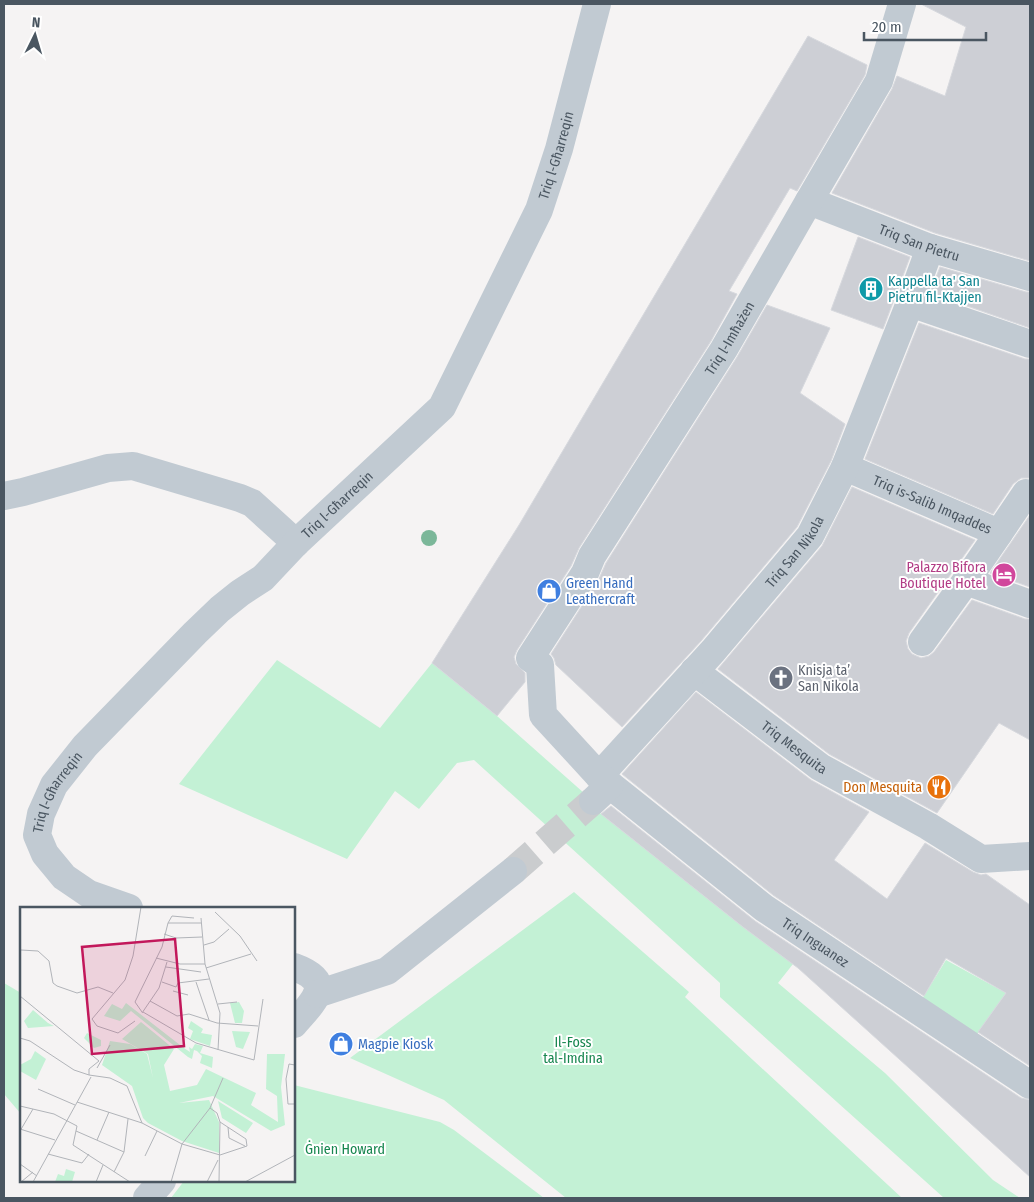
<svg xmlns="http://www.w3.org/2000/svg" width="1034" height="1202" font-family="'Fira Sans Condensed',sans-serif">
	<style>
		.green { fill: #c3f1d5 }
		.building { fill: #cdcfd5; stroke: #d7d9de }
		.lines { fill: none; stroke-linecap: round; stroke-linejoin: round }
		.minor-tunnel { stroke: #caccce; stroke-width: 28; stroke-dasharray: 28 14; stroke-linecap: butt }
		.minor { stroke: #c1cad2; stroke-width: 28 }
		.tree { fill: #7bb799 }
		.labels { text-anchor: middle; stroke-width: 4; stroke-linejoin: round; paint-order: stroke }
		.street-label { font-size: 14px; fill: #4a5661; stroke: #fff }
		.culture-label { font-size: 14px; fill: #0d838f; stroke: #fff; text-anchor: start }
		.hotel-label { font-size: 14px; fill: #b23c85; stroke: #fff; text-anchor: end }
		.shop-label { font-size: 14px; fill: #366cbe; stroke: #fff; text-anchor: start }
		.worship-label { font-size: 14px; fill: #5b616d; stroke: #fff; text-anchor: start }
		.food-label { font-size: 14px; fill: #c56008; stroke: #fff; text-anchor: end }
		.park-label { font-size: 14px; fill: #17864f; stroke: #fff }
		.inset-road { fill: none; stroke: #b1b4b9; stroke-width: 1 }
		.view { fill: #c2185b; fill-opacity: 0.15; stroke: #c2185b; stroke-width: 2.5 }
		.inset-edge { fill: none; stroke: #4a5661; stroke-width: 2.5 }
	</style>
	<rect width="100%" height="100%" fill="#f5f3f3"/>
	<g class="green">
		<path d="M 277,660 L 380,728 L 432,663 L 497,716 L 593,801 L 596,810 L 743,927 L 793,964 L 778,983 L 885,1073 L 993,1180 L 1020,1198 L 944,1198 L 720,997 L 720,983 L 474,760 L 457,763 L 419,809 L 395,791 L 347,859 L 179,784 Z"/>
		<path d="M 574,892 L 689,992 L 685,997 L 902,1198 L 566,1198 L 444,1100 L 350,1058 Z"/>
		<path d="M 946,960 L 1006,993 L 973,1040 L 919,1004 Z"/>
		<path d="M 4,983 L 21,993 L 21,1114 L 4,1094 Z"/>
		<path d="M 294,1085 L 440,1122 L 454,1130 L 544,1198 L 171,1198 L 184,1181 L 294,1181 Z"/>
	</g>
	<g class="building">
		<path d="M 921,4 L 1030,4 L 1030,261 L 935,233 L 832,193 L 892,89 L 897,76 L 945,96 L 966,27 Z"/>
		<path d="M 808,36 L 867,65 L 865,75 L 797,191 L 790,188 L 729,291 L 737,294 L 711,341 L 579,548 L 571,566 L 517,650 L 514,657 L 516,664 L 525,673 L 525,682 L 497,716 L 432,663 L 519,525 Z"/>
		<path d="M 858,237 L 910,257 L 883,329 L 831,310 Z"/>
		<path d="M 940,267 L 1026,292 L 1030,292 L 1030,328 L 930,293 Z"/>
		<path d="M 767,305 L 830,328 L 800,393 L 845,424 L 831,461 L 797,527 L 701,641 L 622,727 L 556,665 L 554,658 L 551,654 L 598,581 L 606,563 L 737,357 Z"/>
		<path d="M 919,323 L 1025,359 L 1030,359 L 1030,478 L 1021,478 L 1013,484 L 993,514 L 865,459 Z"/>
		<path d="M 852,487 L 975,540 L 909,633 L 906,641 L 908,649 L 912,654 L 921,658 L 929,656 L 934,652 L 972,600 L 1025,619 L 1030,619 L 1030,740 L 999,723 L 937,813 L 829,754 L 718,669 L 822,546 Z"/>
		<path d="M 1030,515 L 1030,587 L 990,573 Z"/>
		<path d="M 696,692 L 811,780 L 869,812 L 834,860 L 887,899 L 925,843 L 973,872 L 981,875 L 986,874 L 1030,905 L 1030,1066 L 978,1032 L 1006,993 L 946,958 L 924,996 L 773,895 L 622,774 Z"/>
		<path d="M 611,806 L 755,921 L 1021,1098 L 1030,1100 L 1030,1177 L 798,968 L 743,927 L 601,814 Z"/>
	</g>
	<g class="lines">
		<path class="minor-tunnel" d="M 513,871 L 593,801"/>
		<g class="minor">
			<path id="s1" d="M 809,201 L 930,248 L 1030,277"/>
			<path d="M 910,303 L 1030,344"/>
			<path id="s2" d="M 845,467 L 999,533 L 1026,493 L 1030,494"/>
			<path d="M 4,496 L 23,492 L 108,468 L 133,466 L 240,498 L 252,503 L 296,543"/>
			<path d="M 966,581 L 1030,604"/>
			<path d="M 922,642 L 966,581 L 999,533"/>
			<path id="s3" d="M 694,671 L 820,767 L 928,826 L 981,859 L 1030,856"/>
			<path id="s4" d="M 599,776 L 713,651 L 810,536 L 845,467 L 910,303 L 930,248"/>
			<path id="s5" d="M 610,785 L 764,908 L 1030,1085"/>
			<path id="s6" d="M 593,801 L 610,785 L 599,776 L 543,715 L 540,665 L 530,658 L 585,573 L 592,556 L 724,349 L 809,201 L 879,81 L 902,4"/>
			<path id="s7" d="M 129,908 L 89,894 L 64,877 L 45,854 L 37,835 L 41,814 L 54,785 L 85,746 L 195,633 L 220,609 L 240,593 L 263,578 L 296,543 L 442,407 L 539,210 L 559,149 L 597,4"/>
			<path d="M 294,967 C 336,982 314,1001 294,1024"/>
			<path d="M 317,994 L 387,971 L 513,871"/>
			<path d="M 147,1198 L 162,1181"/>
		</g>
	</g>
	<circle class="tree" cx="429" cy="538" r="8"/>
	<defs>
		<symbol id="building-disc" viewBox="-11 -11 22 22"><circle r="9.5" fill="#0f9aa8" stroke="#fff"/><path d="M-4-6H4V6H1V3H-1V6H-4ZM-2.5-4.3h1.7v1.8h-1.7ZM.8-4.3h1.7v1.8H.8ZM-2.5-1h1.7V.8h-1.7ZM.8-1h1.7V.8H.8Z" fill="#fff"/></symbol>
		<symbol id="hotel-disc" viewBox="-11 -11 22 22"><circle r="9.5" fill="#d1479c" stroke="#fff"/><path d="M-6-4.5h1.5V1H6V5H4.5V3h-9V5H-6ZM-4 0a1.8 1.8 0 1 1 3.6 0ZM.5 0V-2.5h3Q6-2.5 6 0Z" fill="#fff"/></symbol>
		<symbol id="shop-disc" viewBox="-11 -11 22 22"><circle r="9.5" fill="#3f7fe0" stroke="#fff"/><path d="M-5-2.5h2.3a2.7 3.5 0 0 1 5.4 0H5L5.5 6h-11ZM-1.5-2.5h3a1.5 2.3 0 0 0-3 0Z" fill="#fff"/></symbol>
		<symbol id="church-disc" viewBox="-11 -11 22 22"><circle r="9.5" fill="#6b7280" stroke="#fff"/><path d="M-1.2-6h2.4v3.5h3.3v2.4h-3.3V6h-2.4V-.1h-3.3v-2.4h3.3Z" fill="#fff"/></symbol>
		<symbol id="restaurant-disc" viewBox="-11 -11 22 22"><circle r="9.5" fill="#e8710a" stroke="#fff"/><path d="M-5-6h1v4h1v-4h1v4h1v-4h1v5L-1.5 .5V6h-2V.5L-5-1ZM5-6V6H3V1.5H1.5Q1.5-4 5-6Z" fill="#fff"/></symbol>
	</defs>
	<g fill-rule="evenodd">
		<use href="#building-disc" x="857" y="275" width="28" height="28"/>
		<use href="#hotel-disc" x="990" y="561" width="28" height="28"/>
		<use href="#shop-disc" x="535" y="577" width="28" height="28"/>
		<use href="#church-disc" x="767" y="664" width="28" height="28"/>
		<use href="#restaurant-disc" x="925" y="773" width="28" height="28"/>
		<use href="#shop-disc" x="327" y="1030" width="28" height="28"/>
	</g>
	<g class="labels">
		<g class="street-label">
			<text dy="5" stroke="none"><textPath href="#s7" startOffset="996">Triq l-Għarreqin</textPath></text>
			<text dy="5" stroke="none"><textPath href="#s1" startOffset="118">Triq San Pietru</textPath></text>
			<text dy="5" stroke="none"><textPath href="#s6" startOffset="560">Triq l-Imħażen</textPath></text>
			<text dy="5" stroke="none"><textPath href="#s7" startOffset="576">Triq l-Għarreqin</textPath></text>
			<text dy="5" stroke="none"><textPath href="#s2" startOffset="95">Triq is-Salib Imqaddes</textPath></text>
			<text dy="5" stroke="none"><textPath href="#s4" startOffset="298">Triq San Nikola</textPath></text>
			<text dy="5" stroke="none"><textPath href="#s3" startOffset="126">Triq Mesquita</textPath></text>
			<text dy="5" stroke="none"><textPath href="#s7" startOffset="171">Triq l-Għarreqin</textPath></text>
			<text dy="5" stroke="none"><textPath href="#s5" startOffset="259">Triq Inguanez</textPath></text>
		</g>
		<g class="culture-label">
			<text x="888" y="286">Kappella ta' San<tspan x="888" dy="16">Pietru fil-Ktajjen</tspan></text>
		</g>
		<g class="hotel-label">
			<text x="986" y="572">Palazzo Bifora<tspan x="986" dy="16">Boutique Hotel</tspan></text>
		</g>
		<g class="shop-label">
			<text x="566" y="588">Green Hand<tspan x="566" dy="16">Leathercraft</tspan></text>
			<text x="358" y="1049">Magpie Kiosk</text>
		</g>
		<g class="worship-label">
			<text x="798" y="675">Knisja ta’<tspan x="798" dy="16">San Nikola</tspan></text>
		</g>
		<g class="food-label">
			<text x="922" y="792">Don Mesquita</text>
		</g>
		<g class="park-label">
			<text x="573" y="1047">Il-Foss<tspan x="573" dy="16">tal-Imdina</tspan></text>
			<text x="345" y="1154">Ġnien Howard</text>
		</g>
	</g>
	<g transform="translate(20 907)">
		<rect width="275" height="275" fill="#f5f3f3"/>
		<path d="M 219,95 L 224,104 L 222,116 L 215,116 L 210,96 ZM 106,96 L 160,138 L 165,138 L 164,141 L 170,145 L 169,140 L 172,142 L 175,137 L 183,139 L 180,146 L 193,150 L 192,161 L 180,156 L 182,149 L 177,144 L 174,143 L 172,152 L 168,150 L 111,104 L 100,114 L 84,109 L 92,97 L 102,102 ZM 13,103 L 28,116 L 34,119 L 8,121 L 4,114 ZM 171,114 L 183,122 L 181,126 L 192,128 L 190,139 L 170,132 L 173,124 L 168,121 ZM 121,115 L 154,142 L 144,158 L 150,184 L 177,178 L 186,162 L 236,186 L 231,198 L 258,215 L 257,189 L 246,182 L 247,147 L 265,147 L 261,180 L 265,218 L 251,224 L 193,189 L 159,196 L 189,193 L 199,215 L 199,246 L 162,234 L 128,216 L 123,211 L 112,179 L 82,158 L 90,134 L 110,137 L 127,147 L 133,171 L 128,147 L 102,132 ZM 212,124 L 230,125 L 223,142 L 216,140 ZM 67,126 L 81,133 L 81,139 L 74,141 L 64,131 ZM 15,144 L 26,152 L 16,173 L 0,164 L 0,158 L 11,152 ZM 198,194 L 233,216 L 226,226 L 202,211 ZM 46,262 L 55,265 L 52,275 L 35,275 L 38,267 L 44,269 Z" fill="#c3f1d5"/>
		<path class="inset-road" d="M 195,5 L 220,29 L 237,54M 181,11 L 185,57 L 200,106 L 198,143M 148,16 L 181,16M 144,27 L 156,31 L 182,30M 0,29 L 0,44M 184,38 L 194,35 L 209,22M 1,43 L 18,44 L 29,54 L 33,76 L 37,79 L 57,86 L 78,80 L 93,86M 136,51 L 160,57 L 185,57M 146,60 L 181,65M 186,61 L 231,47M 142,75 L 156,80 L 158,76 L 189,72M 176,75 L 189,113M 153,84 L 168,88M 0,89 L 79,154M 130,94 L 157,109 L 169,107 L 197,116 L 238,119M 198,97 L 217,95M 122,105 L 115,95 L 142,40 L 148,16 L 152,9 L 174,11M 123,105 L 176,136 L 234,153 L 243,92M 122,106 L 139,81 L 147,55M 98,126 L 77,119 L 72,112 L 105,73 L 113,49 L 121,0M 98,126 L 115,114M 0,131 L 10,134 L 54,163 L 69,168M 79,154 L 69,162 L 69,168 L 90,171 L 107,179 L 122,216 L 162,237 L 200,248M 275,158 L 269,157 L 266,172 L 268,197 L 275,197M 77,161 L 90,138M 18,182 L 55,198M 57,195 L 122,216M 0,199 L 34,207 L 57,219 L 53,238 L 110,275M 190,201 L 197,206 L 200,215 L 199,275M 208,220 L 209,231 L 225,239M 0,222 L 35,233M 0,224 L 13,202M 56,224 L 104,245M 77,233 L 89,205M 28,247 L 62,256 L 69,247M 200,248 L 227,239 L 226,232 L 200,215M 125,249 L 137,224M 0,257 L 17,269M 94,265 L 104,245 L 108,212M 1,275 L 13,265M 13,275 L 71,170M 76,275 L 83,258M 151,275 L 162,237 L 190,201 L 203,171M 187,275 L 198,253M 225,275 L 275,248"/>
		<path class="view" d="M 155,32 L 164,139 L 72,147 L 62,40 Z"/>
		<rect width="275" height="275" class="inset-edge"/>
	</g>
	<rect width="1034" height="1202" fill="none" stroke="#4a5661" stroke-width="10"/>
	<g transform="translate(35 35) rotate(5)" stroke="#ffffff" stroke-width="4" paint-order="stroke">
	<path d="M0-4L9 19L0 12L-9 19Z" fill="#4a5661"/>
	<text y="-8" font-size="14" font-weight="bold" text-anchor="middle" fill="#4a5661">N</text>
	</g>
	<path d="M864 32v8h122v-8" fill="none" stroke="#4a5661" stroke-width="2.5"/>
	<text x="872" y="32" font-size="15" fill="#4a5661" stroke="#ffffff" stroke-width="4" paint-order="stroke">20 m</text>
</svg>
